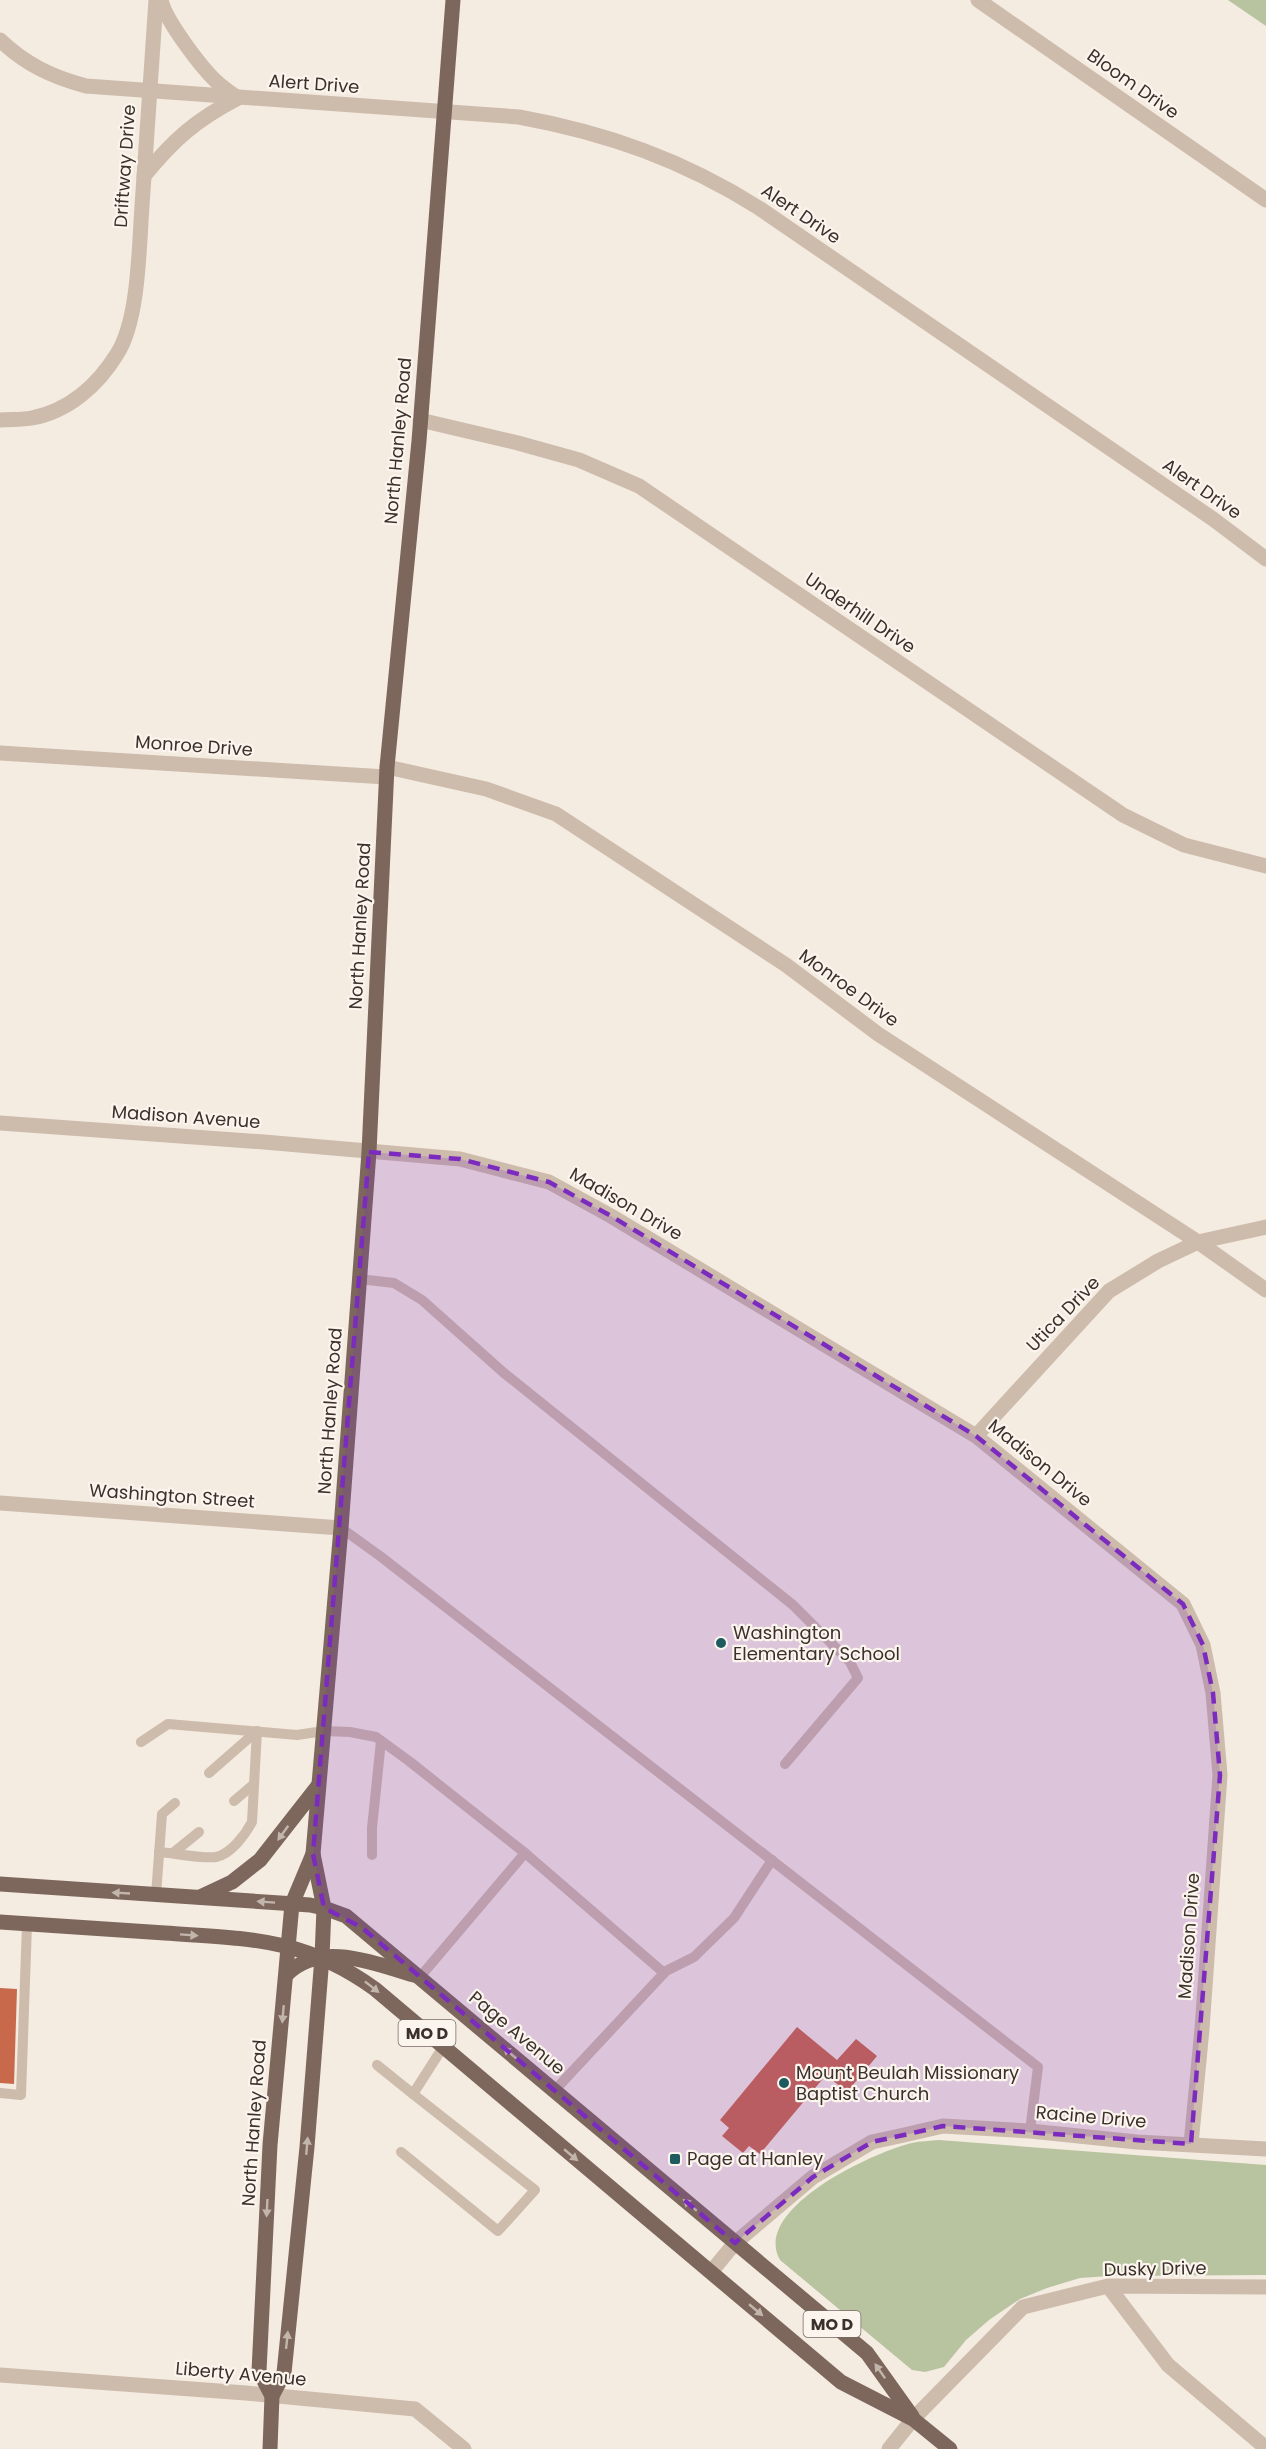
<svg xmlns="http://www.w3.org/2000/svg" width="1266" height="2449" font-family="Poppins,sans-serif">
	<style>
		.green { fill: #b8c4a0 }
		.building { fill: #c8694b }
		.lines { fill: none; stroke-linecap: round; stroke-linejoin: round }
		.service { stroke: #cdbbac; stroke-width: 10 }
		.minor { stroke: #cdbbac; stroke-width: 15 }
		.primary { stroke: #7d675c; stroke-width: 15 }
		.oneway { fill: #c2b5ac }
		.marked { fill: #7b2cbf; fill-opacity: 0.2; stroke: #7b2cbf; stroke-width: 4.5; stroke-dasharray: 12 8; stroke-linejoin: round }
		.poi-dot { fill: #1f5a5e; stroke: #fbf5ee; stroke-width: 2 }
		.labels { text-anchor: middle; stroke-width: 4.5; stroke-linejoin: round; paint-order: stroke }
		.shield { fill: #fbf5ee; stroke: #756b66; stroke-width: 1.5 }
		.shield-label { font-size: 16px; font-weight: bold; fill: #3b302b }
		.street-label { font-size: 18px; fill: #3b302b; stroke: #fbf5ee }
		.poi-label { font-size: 18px; fill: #3b302b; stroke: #fbf5ee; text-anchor: start }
	</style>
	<rect width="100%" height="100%" fill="#f4ebe1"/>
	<g class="green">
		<path d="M 1228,0 L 1266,0 L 1266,26 Z"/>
		<path d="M 939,2140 L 1266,2165 L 1266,2275 L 1109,2276 L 1080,2278 L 1047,2288 L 1020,2299 L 989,2320 L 966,2340 L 944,2367 L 925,2372 L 912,2370 L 780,2260 C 751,2209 873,2152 912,2143 C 920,2141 930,2141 939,2140 Z"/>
	</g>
	<g class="building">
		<path d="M 0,1988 L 17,1989 L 14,2084 L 0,2083 Z"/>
		<path d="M 797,2027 L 837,2060 L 856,2039 L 877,2056 L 847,2092 L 826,2075 L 760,2154 L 749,2146 L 743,2153 L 722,2136 L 729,2128 L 720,2120 Z"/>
	</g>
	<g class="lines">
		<g class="service">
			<path d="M 359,1279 L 394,1283 L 422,1300 L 504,1373 L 793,1605 L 850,1662 L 858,1678 L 785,1764"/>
			<path d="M 341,1528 L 380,1556 L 1038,2067 L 1030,2131"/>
			<path d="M 141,1742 L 168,1724 L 297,1735 L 324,1731 L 350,1732 L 376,1737 L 409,1761 L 525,1853 L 664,1973"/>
			<path d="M 209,1773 L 257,1731"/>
			<path d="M 234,1801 L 254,1784"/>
			<path d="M 159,1852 C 173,1853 204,1859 216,1857 C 231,1854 245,1835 252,1822 L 257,1731"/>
			<path d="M 173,1853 L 199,1832"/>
			<path d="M 372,1855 L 372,1828 L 381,1741"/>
			<path d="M 156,1895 L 162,1814 L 175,1803"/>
			<path d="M 420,1977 L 525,1853"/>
			<path d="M 377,2065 L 413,2094 L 443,2047"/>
			<path d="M 554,2091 L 666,1971 L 694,1957 L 734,1918 L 772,1860"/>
			<path d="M 0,2093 L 21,2095 L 27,1924"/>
			<path d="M 401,2152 L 498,2231 L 535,2190 L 413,2094"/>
		</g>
		<g class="minor">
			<path d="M 978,0 L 1266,200"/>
			<path d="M 0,40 C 25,64 52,77 86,86 L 519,117 C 607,133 683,160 759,208 L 1213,519 L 1266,559"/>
			<path d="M 144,176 C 174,139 196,120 238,98 C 232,94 225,89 219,84 C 203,70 165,20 161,0"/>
			<path d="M 0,420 C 10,419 22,420 32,418 C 69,411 98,385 117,354 C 139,320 139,246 142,206 C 147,137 151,69 156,0"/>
			<path d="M 420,420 L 518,443 L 579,460 L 639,486 L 1123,815 L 1184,845 L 1266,866"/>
			<path d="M 0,753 L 386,777"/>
			<path d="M 387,767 L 486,789 L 556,814 L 786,965 L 878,1034 L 1198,1242 L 1266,1290"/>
			<path d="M 0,1123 L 264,1142 L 460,1159 L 549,1182 L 611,1216 L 976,1436 L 1183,1604 L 1203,1645 L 1213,1693 L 1220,1775 L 1202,2029 L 1191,2144"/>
			<path d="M 976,1436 L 1109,1291 L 1158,1261 L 1198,1242 L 1266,1227"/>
			<path d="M 0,1503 L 341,1528"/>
			<path d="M 711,2272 L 735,2243 L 813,2177 L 872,2142 L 904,2135 L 943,2126 L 1030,2131 L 1137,2142 L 1266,2149"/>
			<path d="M 1108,2286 L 1168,2365 L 1266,2448"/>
			<path d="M 0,2375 L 246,2393 L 415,2409 L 464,2449"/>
			<path d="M 889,2449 L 913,2419 L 1023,2307 L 1108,2286 L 1266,2287"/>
		</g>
		<g class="primary">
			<path d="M 0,1884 L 310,1905 L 324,1908 L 346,1916 L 867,2353 L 912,2416"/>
			<path d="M 200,1897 L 232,1882 L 260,1860 L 318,1786"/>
			<path d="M 0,1922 C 55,1926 110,1929 165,1933 C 249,1939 303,1937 375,1989 L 841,2382 L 913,2419 L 950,2449"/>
			<path d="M 287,1974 C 322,1940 375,1964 414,1975"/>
			<path d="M 272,2396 L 259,2371 L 270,2145 L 292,1904 L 313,1854"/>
			<path d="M 270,2449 L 272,2396 L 284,2373 L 307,2147 L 322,1957 L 324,1908 L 313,1854 L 341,1528 L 369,1152 L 387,767 L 419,441 L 453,0"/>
		</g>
	</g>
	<defs><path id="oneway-solid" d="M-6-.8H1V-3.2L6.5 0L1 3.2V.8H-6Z" transform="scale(1.5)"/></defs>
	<g class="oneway">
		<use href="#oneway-solid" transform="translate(283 1833) rotate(126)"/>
		<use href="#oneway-solid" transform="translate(121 1893) rotate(-177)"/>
		<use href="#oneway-solid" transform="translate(266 1902) rotate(-176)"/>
		<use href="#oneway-solid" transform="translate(189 1935) rotate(4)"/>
		<use href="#oneway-solid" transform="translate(372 1987) rotate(38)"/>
		<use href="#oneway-solid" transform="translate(283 2014) rotate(95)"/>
		<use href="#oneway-solid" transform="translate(510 2053) rotate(-140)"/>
		<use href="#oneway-solid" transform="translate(307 2146) rotate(-85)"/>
		<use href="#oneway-solid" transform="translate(571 2155) rotate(40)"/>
		<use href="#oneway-solid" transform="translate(690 2205) rotate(-140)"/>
		<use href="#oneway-solid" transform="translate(267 2208) rotate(93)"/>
		<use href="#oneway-solid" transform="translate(756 2310) rotate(40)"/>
		<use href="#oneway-solid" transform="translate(287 2340) rotate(-84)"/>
		<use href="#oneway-solid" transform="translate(880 2371) rotate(-125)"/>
	</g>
	<path class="marked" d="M 369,1152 L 460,1159 L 549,1182 L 611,1216 L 976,1436 L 1183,1604 L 1203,1645 L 1213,1693 L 1220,1775 L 1191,2144 L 943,2126 L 904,2135 L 872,2142 L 813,2177 L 735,2243 L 361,1927 L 324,1908 L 313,1854 Z"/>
	<g class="poi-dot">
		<circle cx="721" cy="1643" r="6"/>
		<circle cx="784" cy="2083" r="6"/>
		<rect x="669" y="2153" width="12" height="12" rx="3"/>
	</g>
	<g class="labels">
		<g class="shield">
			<rect x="398.5" y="2020" width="57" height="26" rx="4.5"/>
			<rect x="803.5" y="2311" width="57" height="26" rx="4.5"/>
		</g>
		<g class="shield-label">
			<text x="427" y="2039">MO D</text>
			<text x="832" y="2330">MO D</text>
		</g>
		<g class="street-label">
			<text transform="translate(314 84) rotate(4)" y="6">Alert Drive</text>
			<text transform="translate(1133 84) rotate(35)" y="6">Bloom Drive</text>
			<text transform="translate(125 166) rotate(-86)" y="6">Driftway Drive</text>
			<text transform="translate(801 214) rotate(34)" y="6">Alert Drive</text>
			<text transform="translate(398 441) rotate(-85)" y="6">North Hanley Road</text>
			<text transform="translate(1202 489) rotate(35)" y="6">Alert Drive</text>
			<text transform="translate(860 613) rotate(34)" y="6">Underhill Drive</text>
			<text transform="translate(194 746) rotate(4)" y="6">Monroe Drive</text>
			<text transform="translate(360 926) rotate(-87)" y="6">North Hanley Road</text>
			<text transform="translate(849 988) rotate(36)" y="6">Monroe Drive</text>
			<text transform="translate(186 1117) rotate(4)" y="6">Madison Avenue</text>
			<text transform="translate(626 1204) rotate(30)" y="6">Madison Drive</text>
			<text transform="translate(1063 1314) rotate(-46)" y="6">Utica Drive</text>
			<text transform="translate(330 1411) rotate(-86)" y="6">North Hanley Road</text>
			<text transform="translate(1040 1463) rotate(39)" y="6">Madison Drive</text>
			<text transform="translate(172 1496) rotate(4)" y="6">Washington Street</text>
			<text transform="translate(1189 1936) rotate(-86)" y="6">Madison Drive</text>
			<text transform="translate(517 2033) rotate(40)" y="6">Page Avenue</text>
			<text transform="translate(1091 2117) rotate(5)" y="6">Racine Drive</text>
			<text transform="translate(254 2123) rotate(-86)" y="6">North Hanley Road</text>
			<text transform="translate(1155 2269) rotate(-1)" y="6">Dusky Drive</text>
			<text transform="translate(241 2374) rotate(5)" y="6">Liberty Avenue</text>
		</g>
		<g class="poi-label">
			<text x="733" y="1639">Washington<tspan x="733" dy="21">Elementary School</tspan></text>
			<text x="796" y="2079">Mount Beulah Missionary<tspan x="796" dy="21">Baptist Church</tspan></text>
			<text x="687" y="2165">Page at Hanley</text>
		</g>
	</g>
</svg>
